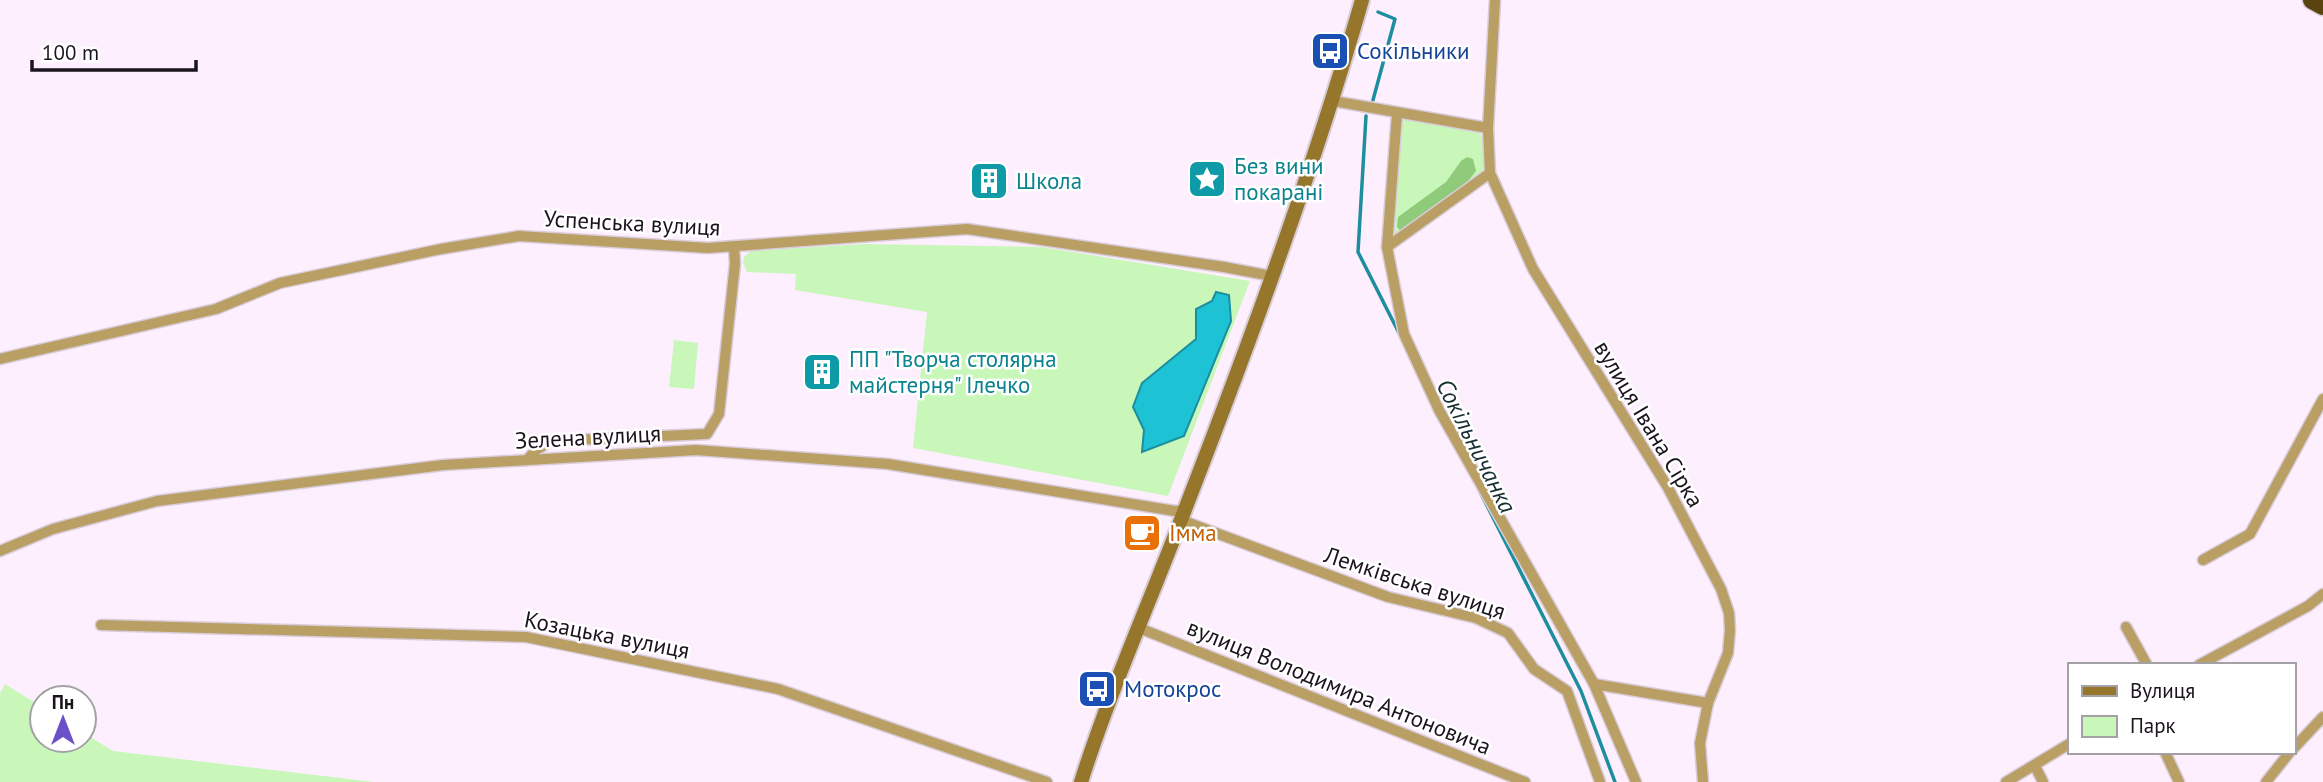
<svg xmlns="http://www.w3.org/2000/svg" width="2323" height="782" font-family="'PT Sans',sans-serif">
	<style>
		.green { fill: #c8f7b9 }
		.forest { fill: #90cb7c }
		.water { fill: #1ec2d5; stroke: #1d8e9e; stroke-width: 2 }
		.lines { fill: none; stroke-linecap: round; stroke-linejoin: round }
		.stream { stroke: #1d8e9e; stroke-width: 3.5 }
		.street-casing { stroke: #d9ccda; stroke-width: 13 }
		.secondary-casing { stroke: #d9ccda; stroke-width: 18 }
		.highway-casing { stroke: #d9ccda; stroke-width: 21 }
		.street { stroke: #b99f64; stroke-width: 10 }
		.secondary { stroke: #95762a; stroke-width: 14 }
		.highway { stroke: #59440f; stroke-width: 18 }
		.labels { text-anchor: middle; stroke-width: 5; stroke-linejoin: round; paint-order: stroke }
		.transit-label { font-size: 23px; fill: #164399; stroke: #fff; text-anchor: start }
		.culture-label { font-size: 23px; fill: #0d838f; stroke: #fff; text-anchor: start }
		.street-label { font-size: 23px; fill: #1c141d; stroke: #fff }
		.food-label { font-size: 23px; fill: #c56008; stroke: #fff; text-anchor: start }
		.water-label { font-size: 24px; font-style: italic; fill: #172f33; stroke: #fff }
	</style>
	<rect width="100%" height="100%" fill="#fdeffe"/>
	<g class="green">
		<path d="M 1409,117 L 1476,130 L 1485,139 L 1487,167 L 1479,179 L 1395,239 L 1389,237 L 1400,120 Z"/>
		<path d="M 865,244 L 1042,247 L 1250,281 L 1168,496 L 913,448 L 927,312 L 795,290 L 796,274 L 747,272 L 743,263 L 744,257 L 751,251 Z"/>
		<path d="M 674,340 L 698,343 L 694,389 L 669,387 Z"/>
		<path d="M 5,684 L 42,707 L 42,740 L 84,740 L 84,733 L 113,751 L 374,782 L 0,782 L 0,693 Z"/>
	</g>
	<path class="forest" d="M 1467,157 L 1473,159 L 1476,171 L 1465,185 L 1407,227 L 1400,230 L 1397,227 L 1398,217 L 1446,182 L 1461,161 Z"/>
	<path class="water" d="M 1216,292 L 1229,295 L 1231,321 L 1184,436 L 1142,452 L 1144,430 L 1133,407 L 1142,383 L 1196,339 L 1196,309 L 1212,301 Z"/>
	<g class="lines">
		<g class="stream">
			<path d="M 1373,100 L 1395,19 L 1378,12"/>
			<path d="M 1366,116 L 1358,252 L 1400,335"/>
			<path d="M 1478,488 L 1581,691 L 1615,782"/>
		</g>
		<defs>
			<g id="street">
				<path d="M 1495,0 L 1488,128 L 1490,173 L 1533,269 L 1667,486 L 1721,589 L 1729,613 L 1730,630 L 1728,653 L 1708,703 L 1700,743 L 1703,782"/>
				<path d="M 1333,101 L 1488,128"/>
				<path d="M 1397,114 L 1387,247 L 1404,334 L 1439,410 L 1594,684 L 1636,782"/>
				<path d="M 1387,247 L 1490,173"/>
				<path d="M 0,359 L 216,309 L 280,283 L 441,249 L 519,236 L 708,248 L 967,229 L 1224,267 L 1272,276"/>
				<path d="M 527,460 L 536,450 L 551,441 L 707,434 L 719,414 L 735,264 L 734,247"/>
				<path d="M 1181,520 L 1388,597 L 1476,618 L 1508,633 L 1534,669 L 1567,691 L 1600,782"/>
				<path d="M 0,551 L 53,529 L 157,501 L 443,465 L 696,450 L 888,464 L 1175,511 L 1184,510"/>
				<path d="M 2203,560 L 2250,534 L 2323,399"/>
				<path d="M 101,625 L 526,637 L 778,689 L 1047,782"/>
				<path d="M 2126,627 L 2147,665"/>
				<path d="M 1139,628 L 1525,782"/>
				<path d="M 2199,665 L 2308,606 L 2323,594"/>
				<path d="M 1594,684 L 1708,703"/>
				<path d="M 2293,749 L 2323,717"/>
				<path d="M 2165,752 L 2179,782"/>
				<path d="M 2035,766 L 2043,782"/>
				<path d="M 2006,782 L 2069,744"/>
				<path d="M 2266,782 L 2290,752"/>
			</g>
			<path id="secondary" d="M 1081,782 C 1109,694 1146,611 1179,525 C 1246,352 1311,178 1362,0"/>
			<path id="highway" d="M 2312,0 L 2323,6"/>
		</defs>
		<use href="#street" class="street-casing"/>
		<use href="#secondary" class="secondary-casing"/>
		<use href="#highway" class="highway-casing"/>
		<use href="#street" class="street"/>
		<use href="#secondary" class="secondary"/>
		<use href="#highway" class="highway"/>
	</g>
	<defs>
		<symbol id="bus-square" viewBox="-11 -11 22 22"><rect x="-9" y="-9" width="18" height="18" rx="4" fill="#1a4fb4" stroke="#fff"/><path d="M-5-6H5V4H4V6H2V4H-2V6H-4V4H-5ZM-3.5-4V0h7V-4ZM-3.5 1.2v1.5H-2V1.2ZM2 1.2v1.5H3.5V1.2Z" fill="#fff"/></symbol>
		<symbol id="sight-square" viewBox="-11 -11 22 22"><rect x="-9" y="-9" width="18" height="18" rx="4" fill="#0f9aa8" stroke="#fff"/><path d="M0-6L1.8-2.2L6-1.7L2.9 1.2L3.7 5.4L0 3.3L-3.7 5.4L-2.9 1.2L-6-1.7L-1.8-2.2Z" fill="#fff"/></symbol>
		<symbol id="building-square" viewBox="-11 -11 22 22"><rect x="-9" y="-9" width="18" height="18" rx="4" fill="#0f9aa8" stroke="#fff"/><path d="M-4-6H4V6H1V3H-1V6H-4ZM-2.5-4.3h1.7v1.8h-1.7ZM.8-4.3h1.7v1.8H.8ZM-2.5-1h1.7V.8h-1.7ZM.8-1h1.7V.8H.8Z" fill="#fff"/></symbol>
		<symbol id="cafe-square" viewBox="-11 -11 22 22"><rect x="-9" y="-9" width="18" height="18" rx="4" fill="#e8710a" stroke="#fff"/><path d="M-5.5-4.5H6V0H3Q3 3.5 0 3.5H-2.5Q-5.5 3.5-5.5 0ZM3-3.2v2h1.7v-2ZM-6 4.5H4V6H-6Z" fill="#fff"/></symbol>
	</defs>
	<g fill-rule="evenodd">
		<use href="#bus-square" x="1308" y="29" width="44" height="44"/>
		<use href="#sight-square" x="1185" y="157" width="44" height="44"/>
		<use href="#building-square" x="967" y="159" width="44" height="44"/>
		<use href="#building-square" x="800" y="350" width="44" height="44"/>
		<use href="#cafe-square" x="1120" y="511" width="44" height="44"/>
		<use href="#bus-square" x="1075" y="667" width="44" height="44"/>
	</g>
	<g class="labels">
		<g class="transit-label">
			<text x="1357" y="59">Сокільники</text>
			<text x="1124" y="697">Мотокрос</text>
		</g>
		<g class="culture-label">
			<text x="1234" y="174">Без вини<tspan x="1234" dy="26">покарані</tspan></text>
			<text x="1016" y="189">Школа</text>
			<text x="849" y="367">ПП "Творча столярна<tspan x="849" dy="26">майстерня" Ілечко</tspan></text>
		</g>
		<g class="street-label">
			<text transform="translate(632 223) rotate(3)" y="8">Успенська вулиця</text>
			<text transform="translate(1649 424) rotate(59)" y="8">вулиця Івана Сірка</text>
			<text transform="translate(588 437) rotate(-3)" y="8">Зелена вулиця</text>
			<text transform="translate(1415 583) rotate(18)" y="8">Лемківська вулиця</text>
			<text transform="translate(607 635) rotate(11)" y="8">Козацька вулиця</text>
			<text transform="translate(1339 687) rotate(22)" y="8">вулиця Володимира Антоновича</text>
		</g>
		<g class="food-label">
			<text x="1169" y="541">Імма</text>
		</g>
		<g class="water-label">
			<text transform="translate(1476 446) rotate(63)" y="8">Сокільничанка</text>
		</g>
	</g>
	<rect x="2068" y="663" width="228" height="91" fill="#ffffff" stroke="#a4a1a5" stroke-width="2"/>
	<rect x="2082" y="686" width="35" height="10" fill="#95762a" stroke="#a4a1a5" stroke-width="2"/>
	<text x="2130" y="698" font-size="21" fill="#1c141d">Вулиця</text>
	<rect x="2082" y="716" width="35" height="21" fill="#c8f7b9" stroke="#a4a1a5" stroke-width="2"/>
	<text x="2130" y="733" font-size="21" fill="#1c141d">Парк</text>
	<g transform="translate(63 719)"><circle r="33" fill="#ffffff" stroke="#a4a1a5" stroke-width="2"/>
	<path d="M0-5L12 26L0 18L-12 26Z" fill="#6a50c9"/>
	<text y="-10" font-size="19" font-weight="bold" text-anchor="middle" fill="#1c141d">Пн</text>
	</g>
	<path d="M32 60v10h164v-10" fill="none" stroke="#1c141d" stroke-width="3.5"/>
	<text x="42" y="60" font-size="21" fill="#1c141d" stroke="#ffffff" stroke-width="5" paint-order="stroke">100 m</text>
</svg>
